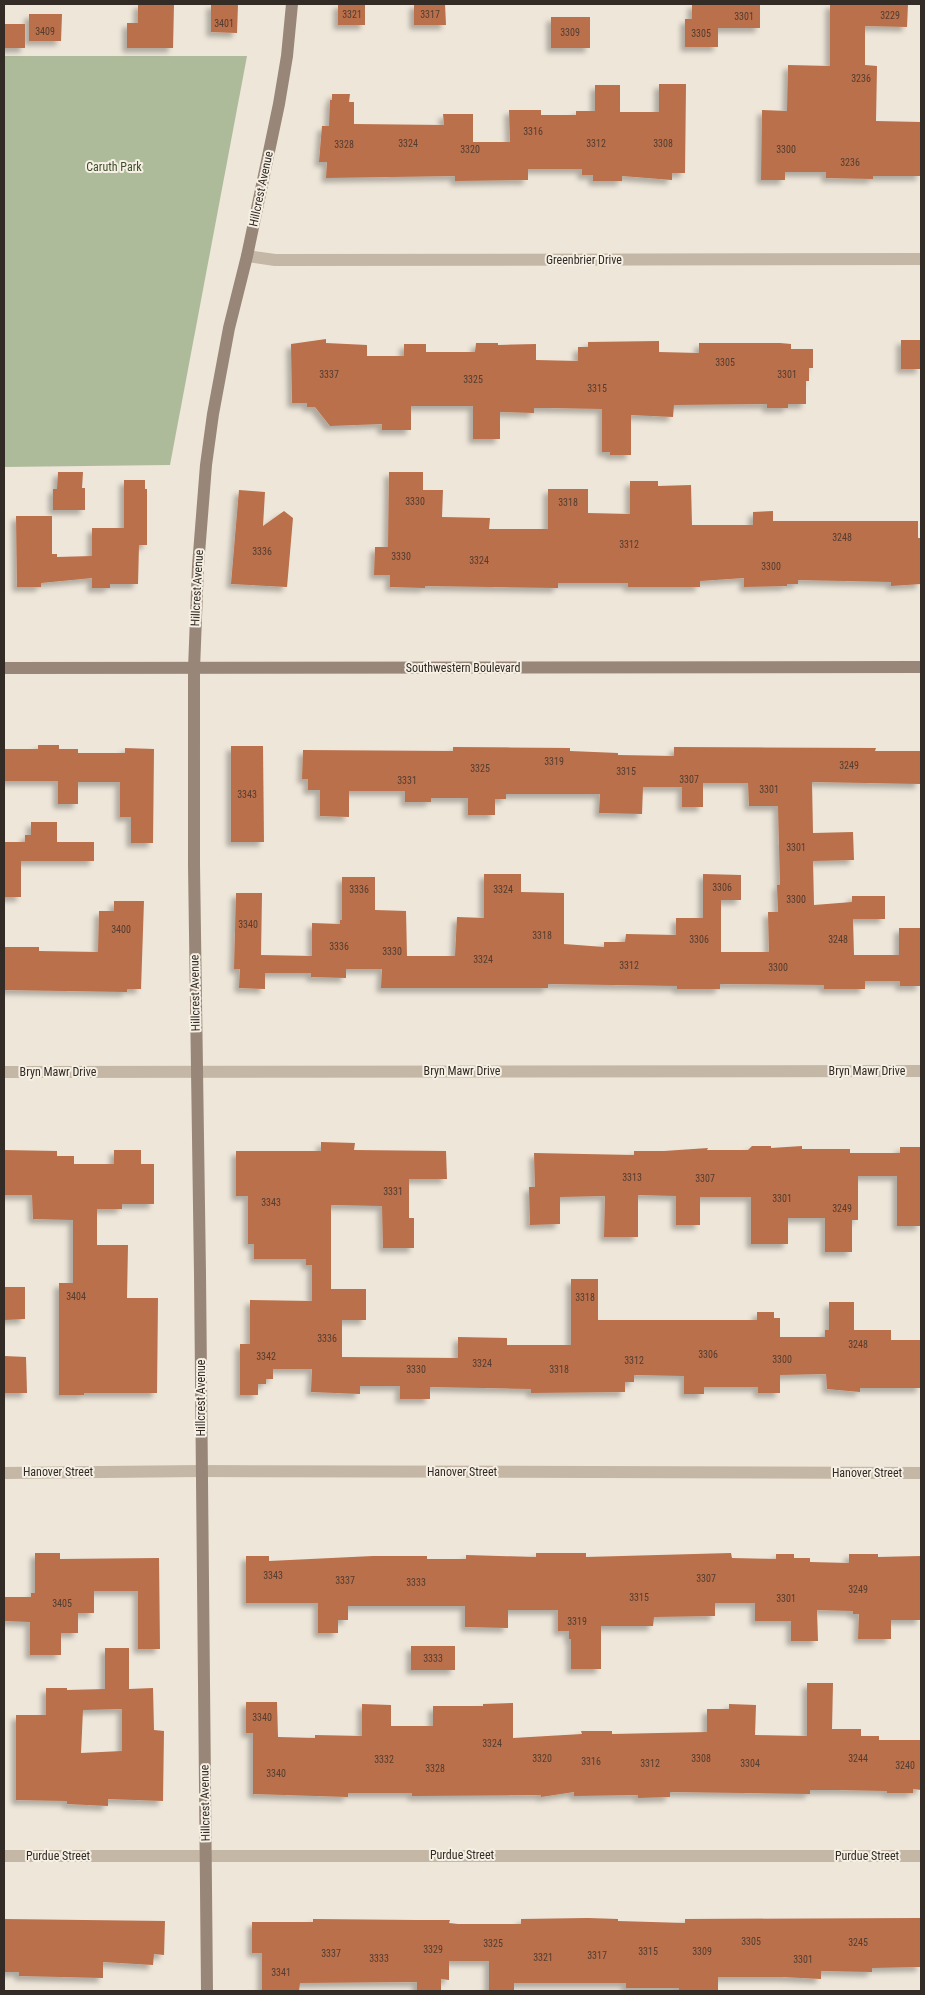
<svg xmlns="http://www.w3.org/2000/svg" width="925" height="1995" font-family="'Roboto Condensed',sans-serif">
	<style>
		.green { fill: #adbb9b }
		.building { fill: #b9704c; fill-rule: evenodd; filter: url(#shadow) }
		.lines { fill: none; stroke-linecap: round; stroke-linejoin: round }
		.street { stroke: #c4b7a6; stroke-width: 12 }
		.secondary { stroke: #988678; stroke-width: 12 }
		.labels { text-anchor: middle; stroke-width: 4; stroke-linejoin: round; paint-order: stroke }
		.number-label { font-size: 10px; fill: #543c30 }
		.park-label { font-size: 12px; fill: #3f4d2d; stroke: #f6f0e4 }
		.street-label { font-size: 12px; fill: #322b26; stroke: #f6f0e4 }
	</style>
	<defs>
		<filter id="shadow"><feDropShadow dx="-4.5" dy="4.5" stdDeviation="2.5" flood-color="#0004"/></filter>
	</defs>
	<rect width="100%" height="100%" fill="#eee6d9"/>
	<path class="green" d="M 4,56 L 247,56 L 170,465 L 4,467 Z"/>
	<g class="building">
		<path d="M 138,4 L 174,4 L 173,48 L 127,48 L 127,23 L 138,23 Z"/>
		<path d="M 211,4 L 238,4 L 237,33 L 211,32 Z"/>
		<rect x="338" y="4" width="27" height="21"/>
		<path d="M 414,4 L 445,4 L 446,25 L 414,25 Z"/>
		<path d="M 692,4 L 760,4 L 760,28 L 718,28 L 718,47 L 685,47 L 685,19 L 692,19 Z"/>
		<path d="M 830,4 L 908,4 L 907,27 L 865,26 L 865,65 L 877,66 L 876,121 L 921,122 L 921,176 L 873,176 L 873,179 L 826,178 L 826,172 L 785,172 L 785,180 L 761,180 L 762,110 L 787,111 L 788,65 L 830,66 Z"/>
		<path d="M 29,14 L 62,14 L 61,41 L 29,41 Z"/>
		<rect x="551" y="17" width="39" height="31"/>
		<rect x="4" y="24" width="21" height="24"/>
		<path d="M 659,84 L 686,84 L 685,173 L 672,173 L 672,180 L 622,176 L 622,181 L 593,181 L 593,175 L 582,175 L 582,169 L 528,169 L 528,180 L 455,181 L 455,176 L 326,178 L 327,162 L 319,162 L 322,126 L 329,126 L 330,100 L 332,100 L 332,94 L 350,94 L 349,102 L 354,102 L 354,124 L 444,125 L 443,114 L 473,114 L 473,142 L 510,142 L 509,110 L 541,110 L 541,115 L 576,115 L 576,111 L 595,111 L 595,85 L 620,85 L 620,112 L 659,112 Z"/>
		<path d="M 326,339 L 326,343 L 367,345 L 367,356 L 404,356 L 404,344 L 426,344 L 426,352 L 475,352 L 476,343 L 498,343 L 498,345 L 536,344 L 536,360 L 578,361 L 578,347 L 588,347 L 588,342 L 659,341 L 659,352 L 699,353 L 699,343 L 780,343 L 791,344 L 791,349 L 813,349 L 813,368 L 809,368 L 809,381 L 806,381 L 806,404 L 788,404 L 788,408 L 767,408 L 767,404 L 674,405 L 673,417 L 631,415 L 631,455 L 610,455 L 610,452 L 602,452 L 602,409 L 550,408 L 534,408 L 534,413 L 500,412 L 500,439 L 473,439 L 473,406 L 411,406 L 411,430 L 382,430 L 382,424 L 330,426 L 315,407 L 307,407 L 307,403 L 292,403 L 291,344 Z"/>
		<path d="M 901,340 L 920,340 L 921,369 L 901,369 Z"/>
		<path d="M 58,472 L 83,472 L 82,488 L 85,488 L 85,510 L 53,510 L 53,489 L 57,489 Z"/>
		<path d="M 389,472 L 423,472 L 423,490 L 443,490 L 442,517 L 490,518 L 489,529 L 548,529 L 548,489 L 588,489 L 588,513 L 630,514 L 630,481 L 658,481 L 658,486 L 691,485 L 692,525 L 753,525 L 753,512 L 773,511 L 773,521 L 918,521 L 918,538 L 921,538 L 921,584 L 891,586 L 891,582 L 798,580 L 798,584 L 787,584 L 787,586 L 744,587 L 744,578 L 700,581 L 700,587 L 628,587 L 628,583 L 558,583 L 558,588 L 425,586 L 425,588 L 390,587 L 390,575 L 374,575 L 375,547 L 388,547 Z"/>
		<path d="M 124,480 L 145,480 L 145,489 L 147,489 L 147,545 L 139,545 L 138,584 L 110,584 L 110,588 L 92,588 L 92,578 L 41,583 L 41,587 L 17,587 L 16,516 L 52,516 L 52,554 L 57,554 L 57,557 L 92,556 L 92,528 L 124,528 Z"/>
		<path d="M 239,490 L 265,492 L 263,526 L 284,511 L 293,518 L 287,587 L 231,584 Z"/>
		<path d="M 38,745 L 59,745 L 59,749 L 78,749 L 78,753 L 125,753 L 125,748 L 154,749 L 153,843 L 131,843 L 131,817 L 120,817 L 120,782 L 78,782 L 78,804 L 58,804 L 58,781 L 4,781 L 4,749 L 38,749 Z"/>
		<path d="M 231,746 L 263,746 L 264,842 L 231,842 Z"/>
		<path d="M 453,747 L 570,748 L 570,751 L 618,753 L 618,755 L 674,756 L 674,747 L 876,748 L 875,751 L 921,751 L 920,784 L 812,782 L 813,833 L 853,832 L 854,860 L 813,861 L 814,905 L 852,902 L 852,896 L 885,896 L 885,919 L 853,919 L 854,955 L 899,955 L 899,928 L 921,928 L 921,986 L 900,986 L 900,981 L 865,981 L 865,989 L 824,989 L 824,985 L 720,984 L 720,989 L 677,989 L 677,986 L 548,984 L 548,988 L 381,988 L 382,969 L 346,969 L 346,978 L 311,977 L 311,973 L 265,973 L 265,989 L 239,988 L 240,969 L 234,969 L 236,893 L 262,893 L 261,955 L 312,956 L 312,923 L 340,924 L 340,920 L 342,920 L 342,877 L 375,877 L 375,910 L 406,911 L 407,956 L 455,956 L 457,917 L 484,918 L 484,874 L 521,874 L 521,892 L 564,893 L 564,944 L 604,947 L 604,942 L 625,942 L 626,934 L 676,935 L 676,918 L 703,918 L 703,874 L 741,875 L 741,900 L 721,900 L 721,952 L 769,952 L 768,912 L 778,912 L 777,885 L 780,885 L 778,806 L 749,806 L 748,783 L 703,783 L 703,807 L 682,807 L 682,787 L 643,787 L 642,814 L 599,813 L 600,794 L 506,794 L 506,799 L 495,799 L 495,815 L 468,815 L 468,798 L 431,798 L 431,802 L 405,802 L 405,791 L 349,791 L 349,817 L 320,816 L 320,790 L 308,790 L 308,779 L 302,779 L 303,750 L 453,751 Z"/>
		<path d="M 31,822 L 57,822 L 57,842 L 94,842 L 94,861 L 21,861 L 21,897 L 4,897 L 4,842 L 25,842 L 25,835 L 31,835 Z"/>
		<path d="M 114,901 L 144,901 L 141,989 L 127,989 L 127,992 L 4,990 L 4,947 L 39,947 L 39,951 L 98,952 L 99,911 L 114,911 Z"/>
		<path d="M 321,1142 L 355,1143 L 354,1150 L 446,1151 L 447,1179 L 409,1179 L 409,1218 L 414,1218 L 414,1248 L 383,1248 L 382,1206 L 331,1205 L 331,1289 L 366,1289 L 366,1320 L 342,1320 L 342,1357 L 458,1358 L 458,1337 L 507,1338 L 507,1345 L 571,1345 L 571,1279 L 598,1279 L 598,1320 L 757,1320 L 757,1312 L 774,1312 L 774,1318 L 780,1318 L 780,1337 L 825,1337 L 825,1330 L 829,1330 L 829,1302 L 854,1302 L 854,1330 L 891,1330 L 891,1340 L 921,1340 L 921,1388 L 860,1388 L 860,1392 L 827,1389 L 826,1374 L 780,1375 L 780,1393 L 758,1393 L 758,1387 L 704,1387 L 704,1394 L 684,1394 L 684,1376 L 634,1375 L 634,1382 L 625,1382 L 625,1392 L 531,1393 L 531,1389 L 430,1387 L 430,1399 L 400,1399 L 400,1386 L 360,1386 L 360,1394 L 311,1392 L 312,1369 L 273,1369 L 273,1379 L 266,1379 L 266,1384 L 258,1384 L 258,1395 L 240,1395 L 240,1344 L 250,1344 L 250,1300 L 312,1301 L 312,1265 L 306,1265 L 306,1259 L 254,1259 L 254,1244 L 248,1244 L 248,1196 L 236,1196 L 236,1151 L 321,1151 Z"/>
		<path d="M 752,1146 L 771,1146 L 771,1148 L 802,1146 L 802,1149 L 850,1149 L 850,1153 L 900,1153 L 900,1147 L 921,1147 L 921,1226 L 897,1226 L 897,1176 L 858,1176 L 858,1220 L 852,1220 L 852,1252 L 825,1252 L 825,1218 L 788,1218 L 788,1244 L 751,1244 L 751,1197 L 700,1197 L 700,1225 L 676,1225 L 676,1196 L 638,1195 L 638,1237 L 604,1237 L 605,1196 L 560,1197 L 560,1224 L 530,1225 L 529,1187 L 535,1187 L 534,1153 L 634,1155 L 634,1151 L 664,1151 L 708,1148 L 707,1150 L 748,1150 Z"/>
		<path d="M 4,1150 L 57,1151 L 57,1156 L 74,1156 L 74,1164 L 114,1164 L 114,1150 L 141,1150 L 141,1164 L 154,1164 L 154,1204 L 122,1204 L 122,1209 L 97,1209 L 97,1245 L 128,1245 L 127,1298 L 158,1298 L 157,1393 L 84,1393 L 84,1395 L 59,1395 L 59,1283 L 73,1283 L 73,1220 L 33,1219 L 32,1195 L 4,1195 Z"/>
		<path d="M 4,1287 L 25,1287 L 25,1319 L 4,1320 Z"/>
		<path d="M 4,1356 L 26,1357 L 27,1393 L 4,1393 Z"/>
		<path d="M 35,1553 L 60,1553 L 60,1559 L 159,1558 L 160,1649 L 138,1649 L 138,1591 L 94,1591 L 94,1613 L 78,1613 L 78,1633 L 61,1633 L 61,1655 L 30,1655 L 30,1622 L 4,1621 L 4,1597 L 31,1597 L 31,1593 L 35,1593 Z"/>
		<path d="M 536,1553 L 586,1553 L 586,1557 L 731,1553 L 732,1558 L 776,1559 L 776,1554 L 794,1554 L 794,1558 L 810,1558 L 810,1562 L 849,1563 L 849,1554 L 878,1554 L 878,1557 L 921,1556 L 921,1620 L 891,1620 L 891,1639 L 858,1639 L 859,1614 L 853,1614 L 853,1611 L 817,1610 L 818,1641 L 791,1641 L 791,1621 L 755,1621 L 755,1603 L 715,1603 L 715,1616 L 654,1617 L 653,1626 L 601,1626 L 601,1669 L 571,1669 L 571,1639 L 569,1639 L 569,1631 L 558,1631 L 558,1610 L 508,1610 L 508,1628 L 465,1627 L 465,1606 L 348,1606 L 348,1620 L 338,1620 L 338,1633 L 318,1633 L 318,1603 L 246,1603 L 246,1556 L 269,1556 L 269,1561 L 373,1556 L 427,1556 L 427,1559 L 466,1559 L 466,1555 L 536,1557 Z"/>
		<rect x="411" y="1646" width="44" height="24"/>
		<path d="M 105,1648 L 129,1648 L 129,1689 L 153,1688 L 154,1730 L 164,1731 L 163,1801 L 108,1799 L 108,1806 L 67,1804 L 67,1801 L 16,1800 L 16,1715 L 46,1715 L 46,1688 L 67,1688 L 67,1690 L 105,1689 ZM 122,1709 L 122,1751 L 81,1753 L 83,1710 Z"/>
		<path d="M 807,1683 L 833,1683 L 832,1729 L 861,1729 L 861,1736 L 879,1736 L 879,1740 L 921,1740 L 921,1790 L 913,1789 L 913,1793 L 887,1793 L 887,1791 L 838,1790 L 810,1790 L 810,1794 L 670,1792 L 670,1797 L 638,1798 L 638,1795 L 574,1796 L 574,1792 L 541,1797 L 541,1795 L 412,1796 L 412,1793 L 348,1793 L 348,1797 L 253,1794 L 253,1733 L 246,1733 L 246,1702 L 277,1702 L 278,1737 L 315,1738 L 315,1735 L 362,1736 L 362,1704 L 391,1705 L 391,1726 L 433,1726 L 433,1706 L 483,1706 L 483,1704 L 513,1703 L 513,1738 L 582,1734 L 581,1731 L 612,1731 L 612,1734 L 707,1732 L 707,1709 L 729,1709 L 729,1704 L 756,1705 L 755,1735 L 807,1736 Z"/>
		<path d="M 588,1918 L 618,1919 L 618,1921 L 685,1923 L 685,1919 L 921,1918 L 921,1967 L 872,1968 L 872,1972 L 821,1971 L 821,1979 L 783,1977 L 718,1977 L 718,1990 L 702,1991 L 679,1991 L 679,1988 L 626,1988 L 626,1983 L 514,1983 L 514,1991 L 489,1991 L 489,1961 L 449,1961 L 449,1980 L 441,1979 L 441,1991 L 417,1991 L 417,1982 L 300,1983 L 299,1991 L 262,1991 L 262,1953 L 252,1953 L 252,1922 L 313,1922 L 313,1919 L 417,1920 L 450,1920 L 449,1923 L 458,1924 L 521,1924 L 521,1919 Z"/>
		<path d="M 4,1919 L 165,1921 L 164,1955 L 154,1954 L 153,1965 L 103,1962 L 103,1978 L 19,1976 L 19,1972 L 4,1972 Z"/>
	</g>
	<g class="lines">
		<g class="street">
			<path d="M 247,256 L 275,260 L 921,259"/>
			<path d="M 4,1072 L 921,1071"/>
			<path d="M 4,1473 L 201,1471 L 921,1473"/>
			<path d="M 4,1856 L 921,1856"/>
		</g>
		<g class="secondary">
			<path d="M 4,668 L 921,667"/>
			<path d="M 207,1991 L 200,1274 L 194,865 L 194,669 L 198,566 L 206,465 L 213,414 L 229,328 L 247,256 L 279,104 L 287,56 L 292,4"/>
		</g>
	</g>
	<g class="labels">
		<g class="number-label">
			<text x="352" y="18">3321</text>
			<text x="430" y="18">3317</text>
			<text x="890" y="19">3229</text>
			<text x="744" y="20">3301</text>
			<text x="224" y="27">3401</text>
			<text x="45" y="35">3409</text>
			<text x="570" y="36">3309</text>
			<text x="701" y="37">3305</text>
			<text x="861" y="82">3236</text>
			<text x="533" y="135">3316</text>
			<text x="408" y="147">3324</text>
			<text x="596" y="147">3312</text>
			<text x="663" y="147">3308</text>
			<text x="344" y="148">3328</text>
			<text x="470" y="153">3320</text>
			<text x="786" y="153">3300</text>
			<text x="850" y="166">3236</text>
			<text x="725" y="366">3305</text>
			<text x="329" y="378">3337</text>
			<text x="787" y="378">3301</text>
			<text x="473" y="383">3325</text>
			<text x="597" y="392">3315</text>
			<text x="415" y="505">3330</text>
			<text x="568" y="506">3318</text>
			<text x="842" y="541">3248</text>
			<text x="629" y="548">3312</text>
			<text x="262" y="555">3336</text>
			<text x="401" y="560">3330</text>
			<text x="479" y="564">3324</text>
			<text x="771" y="570">3300</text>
			<text x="554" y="765">3319</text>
			<text x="849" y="769">3249</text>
			<text x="480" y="772">3325</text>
			<text x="626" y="775">3315</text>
			<text x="689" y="783">3307</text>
			<text x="407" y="784">3331</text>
			<text x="769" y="793">3301</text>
			<text x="247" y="798">3343</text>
			<text x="796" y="851">3301</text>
			<text x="722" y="891">3306</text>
			<text x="359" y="893">3336</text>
			<text x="503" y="893">3324</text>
			<text x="796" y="903">3300</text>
			<text x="248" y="928">3340</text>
			<text x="121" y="933">3400</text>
			<text x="542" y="939">3318</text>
			<text x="699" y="943">3306</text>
			<text x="838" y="943">3248</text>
			<text x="339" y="950">3336</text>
			<text x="392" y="955">3330</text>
			<text x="483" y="963">3324</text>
			<text x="629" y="969">3312</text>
			<text x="778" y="971">3300</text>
			<text x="632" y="1181">3313</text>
			<text x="705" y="1182">3307</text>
			<text x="393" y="1195">3331</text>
			<text x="782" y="1202">3301</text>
			<text x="271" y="1206">3343</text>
			<text x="842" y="1212">3249</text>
			<text x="76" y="1300">3404</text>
			<text x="585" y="1301">3318</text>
			<text x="327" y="1342">3336</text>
			<text x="858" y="1348">3248</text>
			<text x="708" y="1358">3306</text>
			<text x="266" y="1360">3342</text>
			<text x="782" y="1363">3300</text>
			<text x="634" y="1364">3312</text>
			<text x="482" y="1367">3324</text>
			<text x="416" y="1373">3330</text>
			<text x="559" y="1373">3318</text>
			<text x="273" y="1579">3343</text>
			<text x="706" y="1582">3307</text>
			<text x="345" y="1584">3337</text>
			<text x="416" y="1586">3333</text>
			<text x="858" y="1593">3249</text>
			<text x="639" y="1601">3315</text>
			<text x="786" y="1602">3301</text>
			<text x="62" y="1607">3405</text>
			<text x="577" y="1625">3319</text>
			<text x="433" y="1662">3333</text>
			<text x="262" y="1721">3340</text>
			<text x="492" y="1747">3324</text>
			<text x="542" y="1762">3320</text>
			<text x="701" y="1762">3308</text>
			<text x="858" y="1762">3244</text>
			<text x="384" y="1763">3332</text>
			<text x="591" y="1765">3316</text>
			<text x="650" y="1767">3312</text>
			<text x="750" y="1767">3304</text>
			<text x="905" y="1769">3240</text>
			<text x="435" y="1772">3328</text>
			<text x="276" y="1777">3340</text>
			<text x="751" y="1945">3305</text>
			<text x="858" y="1946">3245</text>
			<text x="493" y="1947">3325</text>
			<text x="433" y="1953">3329</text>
			<text x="648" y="1955">3315</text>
			<text x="702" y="1955">3309</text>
			<text x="331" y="1957">3337</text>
			<text x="597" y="1959">3317</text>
			<text x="543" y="1961">3321</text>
			<text x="379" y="1962">3333</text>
			<text x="803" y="1963">3301</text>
			<text x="281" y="1976">3341</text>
		</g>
		<g class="park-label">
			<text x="114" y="171">Caruth Park</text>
		</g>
		<g class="street-label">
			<text transform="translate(261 189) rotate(-78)" y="4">Hillcrest Avenue</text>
			<text x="584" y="264">Greenbrier Drive</text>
			<text transform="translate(197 588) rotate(-87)" y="4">Hillcrest Avenue</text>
			<text x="463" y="672">Southwestern Boulevard</text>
			<text transform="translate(195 993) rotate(-91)" y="4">Hillcrest Avenue</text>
			<text x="462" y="1075">Bryn Mawr Drive</text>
			<text x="867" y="1075">Bryn Mawr Drive</text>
			<text x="58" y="1076">Bryn Mawr Drive</text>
			<text transform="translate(201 1398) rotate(-90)" y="4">Hillcrest Avenue</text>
			<text x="58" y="1476">Hanover Street</text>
			<text x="462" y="1476">Hanover Street</text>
			<text x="867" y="1477">Hanover Street</text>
			<text transform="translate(205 1803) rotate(-91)" y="4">Hillcrest Avenue</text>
			<text x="462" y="1859">Purdue Street</text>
			<text x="58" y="1860">Purdue Street</text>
			<text x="867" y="1860">Purdue Street</text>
		</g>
	</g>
	<rect width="925" height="1995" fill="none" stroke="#322b26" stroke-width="10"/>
</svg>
